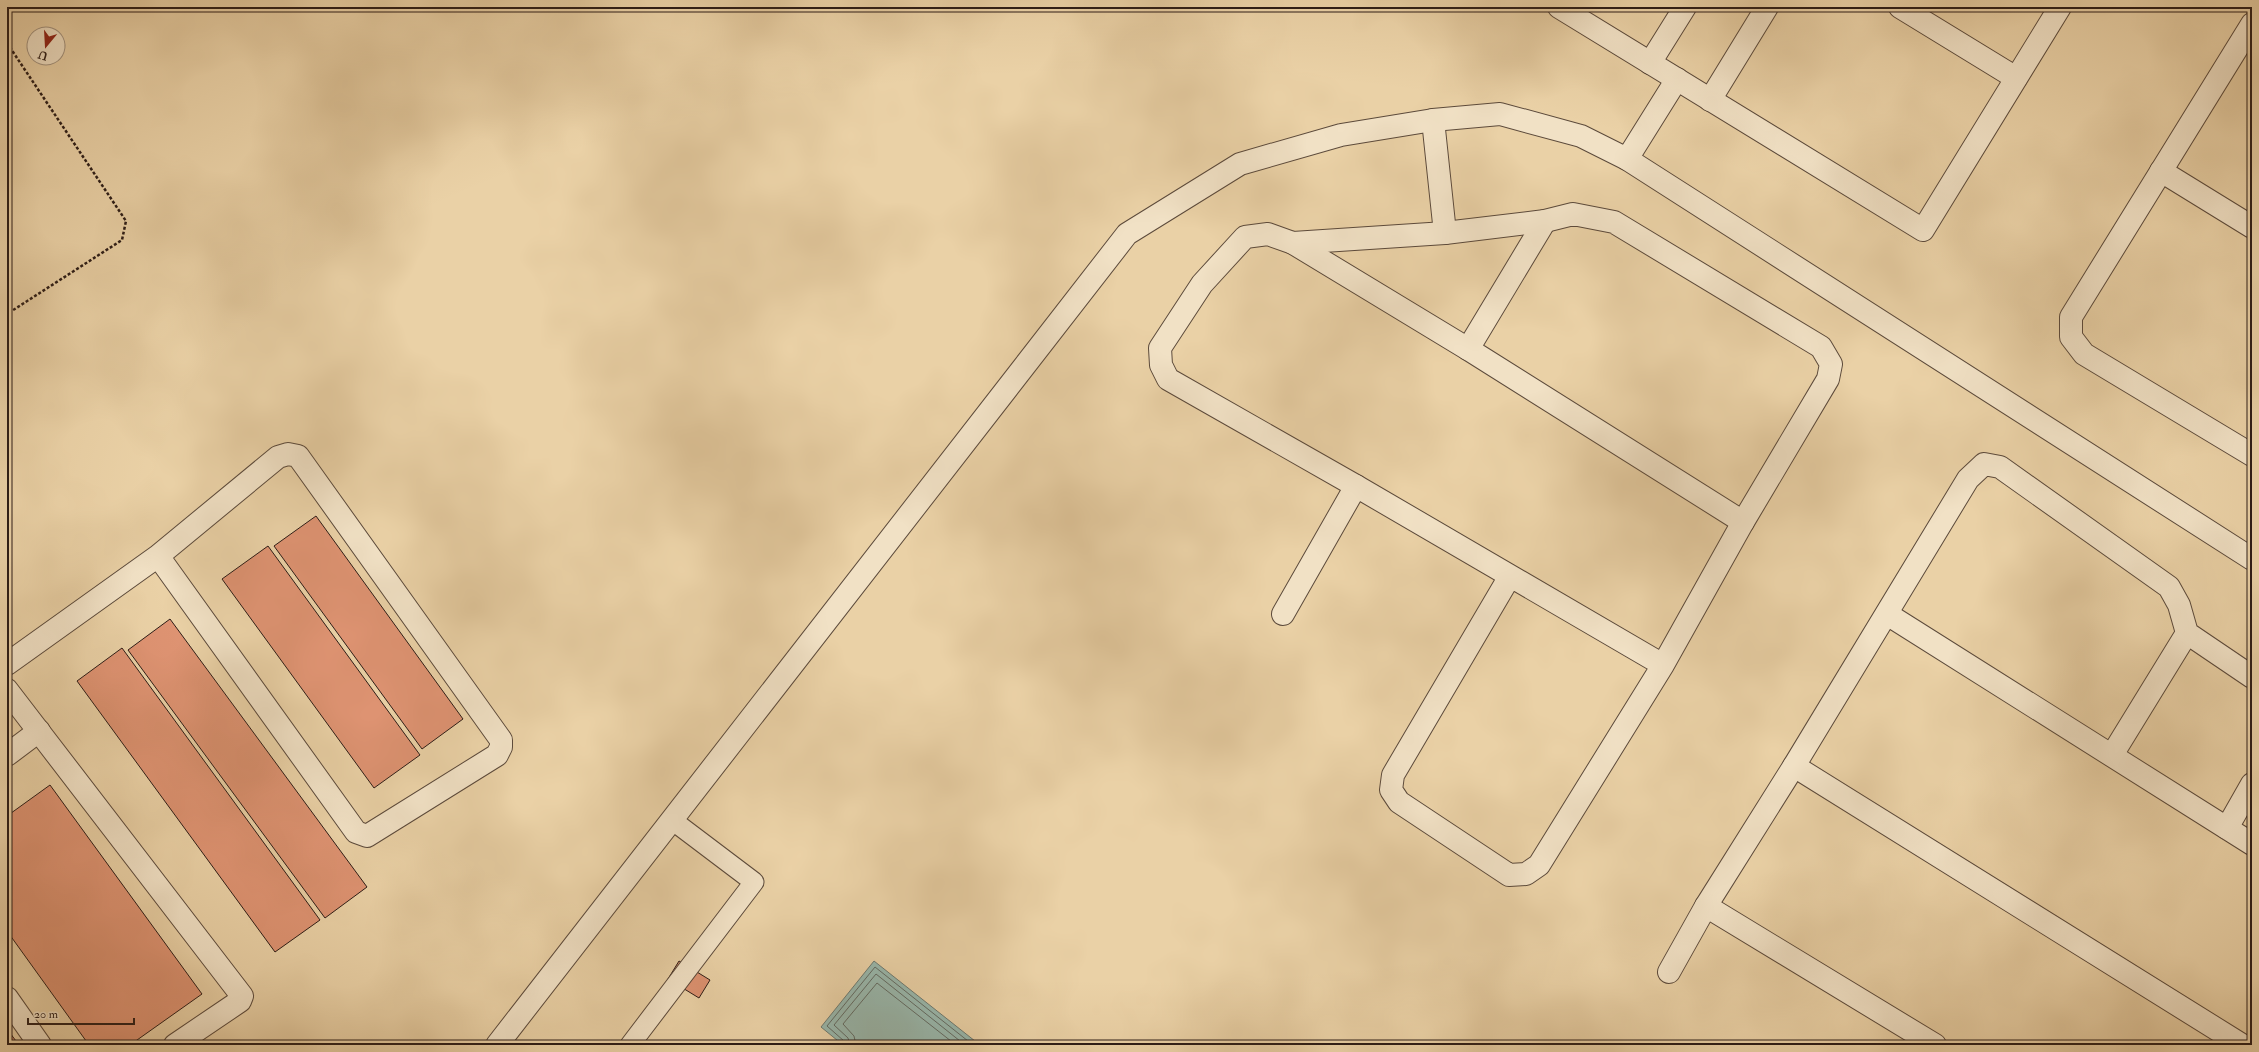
<svg xmlns="http://www.w3.org/2000/svg" width="2259" height="1052" font-family="'IM FELL Double Pica',serif">
	<style>
		.water { fill: #98b7ac; stroke: #6d7970 }
		.lines { fill: none; stroke-linecap: round; stroke-linejoin: round }
		.shore { stroke: #626a62; stroke-width: 1 }
		.building { fill: #de9372; stroke: #2d1d17 }
		.lane-casing { stroke: #5c4a3b; stroke-width: 21 }
		.street-casing { stroke: #5c4a3b; stroke-width: 24 }
		.path { stroke: #2d1d17; stroke-width: 2.5; stroke-dasharray: 3 2; stroke-linecap: butt }
		.lane { stroke: #f1e1c5; stroke-width: 19 }
		.street { stroke: #f1e1c5; stroke-width: 22 }
	</style>
	<rect width="100%" height="100%" fill="#ead1a6"/>
	<filter id="stains"><feTurbulence type="fractalNoise" baseFrequency=".005" numOctaves="4"/><feColorMatrix values="0 0 0 0 .2 0 0 0 0 .09 0 0 0 0 .02 0 0 0 .5 -.17"/></filter>
	<radialGradient id="worn" r=".72"><stop offset=".6" stop-color="#630" stop-opacity="0"/><stop offset="1" stop-color="#630" stop-opacity=".3"/></radialGradient>
	<path class="water" d="M 874,961 L 980,1045 L 843,1045 L 821,1027 Z"/>
	<g class="lines">
		<g class="shore">
			<path d="M 845,1045 L 844,1041 L 827,1026 L 875,967 L 973,1045"/>
			<path d="M 850,1045 L 848,1038 L 834,1025 L 876,974 L 965,1045"/>
			<path d="M 856,1045 L 854,1036 L 843,1024 L 877,983 L 956,1045"/>
		</g>
	</g>
	<g class="building">
		<path d="M 316,516 L 463,719 L 422,749 L 274,546 Z"/>
		<path d="M 268,546 L 420,755 L 374,788 L 222,579 Z"/>
		<path d="M 170,619 L 367,887 L 325,918 L 128,650 Z"/>
		<path d="M 122,648 L 320,920 L 275,952 L 77,681 Z"/>
		<path d="M 50,785 L 202,994 L 130,1045 L 89,1045 L 7,931 L 7,816 Z"/>
		<path d="M 679,961 L 710,980 L 699,998 L 668,979 Z"/>
		<path d="M 7,1029 L 19,1045 L 7,1045 Z"/>
	</g>
	<g class="lines">
		<defs>
			<path id="lane" d="M 630,1045 L 754,882 L 672,820"/>
			<g id="street">
				<path d="M 1559,7 L 1923,230 L 2060,7"/>
				<path d="M 1900,7 L 2016,78"/>
				<path d="M 2252,24 L 2071,317 L 2071,337 L 2084,354 L 2252,455"/>
				<path d="M 1650,63 L 1685,7"/>
				<path d="M 1710,100 L 1767,7"/>
				<path d="M 1433,120 L 1445,233"/>
				<path d="M 1627,159 L 1677,79"/>
				<path d="M 2161,171 L 2252,227"/>
				<path d="M 1545,221 L 1468,349 L 1743,522"/>
				<path d="M 1293,243 L 1468,349"/>
				<path d="M 1510,576 L 1393,775 L 1391,790 L 1399,802 L 1509,875 L 1526,874 L 1539,865 L 1663,665 L 1743,522 L 1828,379 L 1831,364 L 1821,347 L 1614,222 L 1573,214 L 1545,221 L 1445,233 L 1293,243 L 1268,234 L 1245,237 L 1202,284 L 1160,348 L 1161,365 L 1168,379 L 1356,486 L 1663,665"/>
				<path d="M 1283,614 L 1356,486"/>
				<path d="M 1887,614 L 2252,844"/>
				<path d="M 7,664 L 158,556 L 278,457 L 288,454 L 298,456 L 501,740 L 501,747 L 497,755 L 367,836 L 356,832 L 158,556"/>
				<path d="M 7,690 L 242,996 L 240,1001 L 175,1045"/>
				<path d="M 7,755 L 39,731"/>
				<path d="M 2112,755 L 2187,633"/>
				<path d="M 1794,766 L 2242,1045"/>
				<path d="M 2227,828 L 2252,784"/>
				<path d="M 1706,906 L 1935,1045"/>
				<path d="M 1669,972 L 1706,906 L 1794,766 L 1968,479 L 1984,464 L 2000,467 L 2169,587 L 2179,605 L 2187,633 L 2252,677"/>
				<path d="M 7,998 L 40,1045"/>
				<path d="M 497,1045 L 1127,234 L 1240,164 L 1341,135 L 1433,120 L 1500,114 L 1581,136 L 1627,159 L 2252,559"/>
			</g>
		</defs>
		<use href="#lane" class="lane-casing"/>
		<use href="#street" class="street-casing"/>
		<path class="path" d="M 7,43 L 126,221 L 122,240 L 7,314"/>
		<use href="#lane" class="lane"/>
		<use href="#street" class="street"/>
	</g>
	<rect width="2259" height="1052" fill="none" stroke="#ead1a6" stroke-width="24"/>
	<rect x="8" y="8" width="2243" height="1036" fill="none" stroke="#2d1d17" stroke-width="2"/>
	<rect x="12" y="12" width="2235" height="1028" fill="none" stroke="#2d1d17"/>
	<g transform="translate(46 46) rotate(198)"><circle r="19" fill="#f1e1c5" stroke="#a3937f"/>
	<path d="M0-3L7 15L0 10L-7 15Z" fill="#8f2418"/>
	<text y="-6" font-size="11" font-weight="bold" text-anchor="middle" fill="#2d1d17">U</text>
	</g>
	<path d="M28 1018v6h106v-6" fill="none" stroke="#2d1d17" stroke-width="2"/>
	<text x="34" y="1018" font-size="12" fill="#2d1d17" stroke="#f1e1c5" stroke-width="3" paint-order="stroke">20 m</text>
	<rect width="100%" height="100%" filter="url(#stains)"/>
	<rect width="100%" height="100%" fill="url(#worn)"/>
</svg>
